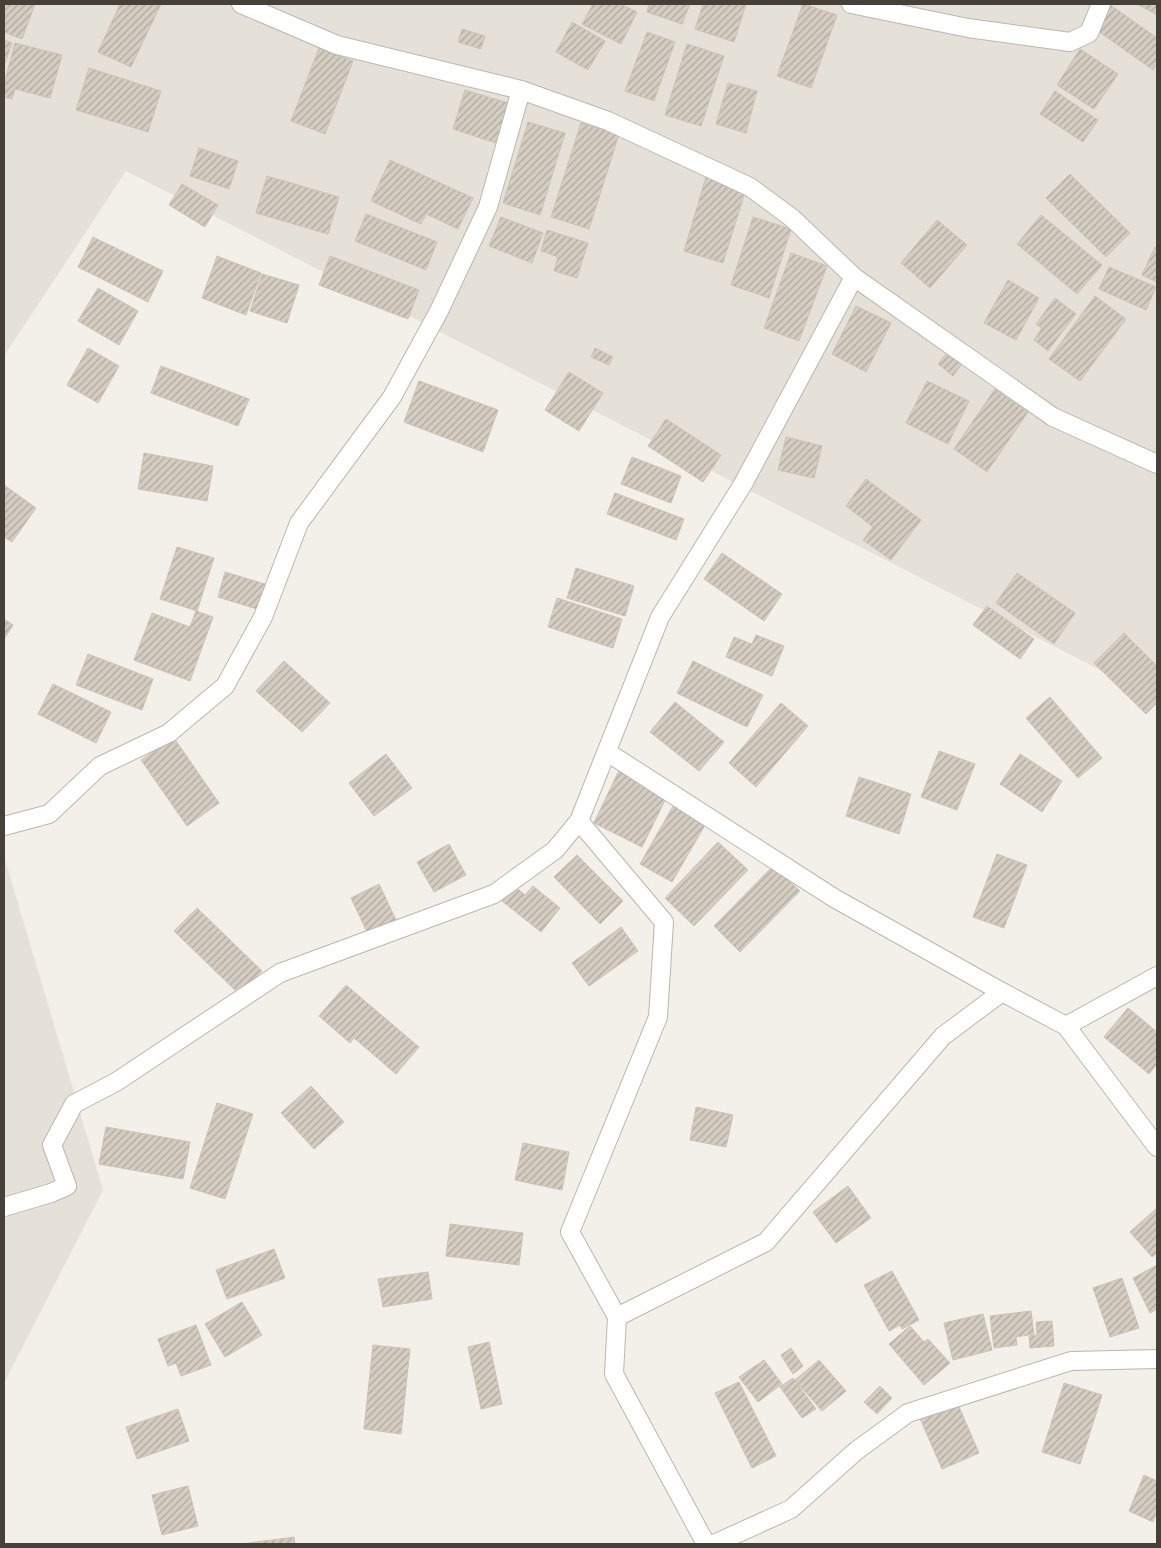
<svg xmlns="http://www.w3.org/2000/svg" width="1161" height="1548" font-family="'Space Grotesk',sans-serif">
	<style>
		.residential { fill: #e6e1d8 }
		.building { fill: url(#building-hatch); stroke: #cdc2b3 }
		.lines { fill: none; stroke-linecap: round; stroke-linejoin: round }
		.minor-casing { stroke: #bdb6ac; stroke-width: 20 }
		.minor { stroke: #fff; stroke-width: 18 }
	</style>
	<defs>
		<pattern id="building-hatch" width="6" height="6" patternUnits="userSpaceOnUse" patternTransform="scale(1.25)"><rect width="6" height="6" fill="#d6cdc2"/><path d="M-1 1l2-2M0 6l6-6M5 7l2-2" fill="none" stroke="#afa89f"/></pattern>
	</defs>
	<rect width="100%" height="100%" fill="#f3efe9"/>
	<g class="residential">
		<path d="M 4,4 L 1157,4 L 1157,699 L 126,171 L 4,356 Z"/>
		<path d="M 4,856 L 103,1190 L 4,1383 Z"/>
	</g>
	<g class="building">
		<path d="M 4,4 L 35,4 L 22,39 L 4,32 Z"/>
		<path d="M 120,4 L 161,4 L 131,67 L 98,52 Z"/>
		<path d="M 593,4 L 620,4 L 637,12 L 621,44 L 582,24 Z"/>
		<path d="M 649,4 L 690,4 L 682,24 L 647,12 Z"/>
		<path d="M 703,4 L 746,4 L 734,42 L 695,29 Z"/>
		<path d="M 803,4 L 837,15 L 811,88 L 777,76 Z"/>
		<path d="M 1109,4 L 1157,38 L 1157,63 L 1153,70 L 1087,23 Z"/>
		<path d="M 1137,4 L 1157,4 L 1157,15 Z"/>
		<path d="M 572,22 L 605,41 L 588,70 L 556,52 Z"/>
		<path d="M 462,29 L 485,36 L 481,49 L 458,42 Z"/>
		<path d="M 647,32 L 675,42 L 654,101 L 625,91 Z"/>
		<path d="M 4,40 L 12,43 L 4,66 Z"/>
		<path d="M 15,43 L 62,55 L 50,98 L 15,89 L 12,99 L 4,97 L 4,84 Z"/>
		<path d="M 687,44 L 724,56 L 701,126 L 665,115 Z"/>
		<path d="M 319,48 L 353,61 L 325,134 L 291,121 Z"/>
		<path d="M 1080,49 L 1118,74 L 1094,109 L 1057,85 Z"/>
		<path d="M 89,68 L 161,91 L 148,132 L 76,110 Z"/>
		<path d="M 728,83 L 757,91 L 746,133 L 716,124 Z"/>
		<path d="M 465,90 L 508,103 L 496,143 L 453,129 Z"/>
		<path d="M 1055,91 L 1098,120 L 1083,142 L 1040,114 Z"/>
		<path d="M 528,122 L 565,133 L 540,215 L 503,203 Z"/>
		<path d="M 601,122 L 621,128 L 589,229 L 551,217 L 581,123 L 599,129 Z"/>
		<path d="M 199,148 L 238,161 L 229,189 L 190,176 Z"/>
		<path d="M 390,160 L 473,198 L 458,229 L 426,214 L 421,224 L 371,201 Z"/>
		<path d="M 1070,174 L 1130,233 L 1106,257 L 1046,198 Z"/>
		<path d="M 267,176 L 339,197 L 328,234 L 256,213 Z"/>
		<path d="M 706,177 L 746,189 L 723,263 L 684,251 Z"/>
		<path d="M 182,184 L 218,205 L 205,227 L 169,205 Z"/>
		<path d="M 366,214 L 437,242 L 426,270 L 355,241 Z"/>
		<path d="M 1041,215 L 1102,265 L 1077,294 L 1017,244 Z"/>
		<path d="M 501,217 L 543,233 L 532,263 L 489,246 Z"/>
		<path d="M 753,217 L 791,229 L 769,298 L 731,285 Z"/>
		<path d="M 937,220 L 967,245 L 930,288 L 901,263 Z"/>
		<path d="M 547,230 L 588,243 L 577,278 L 554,271 L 558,257 L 541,251 Z"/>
		<path d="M 93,237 L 163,271 L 148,302 L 78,267 Z"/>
		<path d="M 1155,247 L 1157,248 L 1157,282 L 1142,275 Z"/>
		<path d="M 791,253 L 827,266 L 799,341 L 764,328 Z"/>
		<path d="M 217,256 L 261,273 L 246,315 L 202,298 Z"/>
		<path d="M 330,256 L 419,290 L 408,319 L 319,285 Z"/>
		<path d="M 1109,267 L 1156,287 L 1146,310 L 1099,289 Z"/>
		<path d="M 262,274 L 299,285 L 287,323 L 250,311 Z"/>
		<path d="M 1008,280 L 1039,298 L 1016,340 L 984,323 Z"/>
		<path d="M 98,288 L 138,311 L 119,345 L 78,321 Z"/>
		<path d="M 1095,296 L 1126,319 L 1080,381 L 1049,359 Z"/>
		<path d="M 1055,298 L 1076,314 L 1048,351 L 1034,340 L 1042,328 L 1036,324 Z"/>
		<path d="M 856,306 L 891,323 L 866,372 L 832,354 Z"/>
		<path d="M 88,348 L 119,366 L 98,403 L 67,385 Z"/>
		<path d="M 595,348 L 613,357 L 609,365 L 591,357 Z"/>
		<path d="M 949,350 L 964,361 L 953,376 L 938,364 Z"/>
		<path d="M 161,366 L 249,399 L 238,426 L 151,393 Z"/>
		<path d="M 569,372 L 603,393 L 579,431 L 545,410 Z"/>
		<path d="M 419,381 L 498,410 L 483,452 L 404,422 Z"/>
		<path d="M 927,381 L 969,401 L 948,444 L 906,423 Z"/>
		<path d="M 995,389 L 1028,412 L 987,472 L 954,449 Z"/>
		<path d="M 666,419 L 721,455 L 703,482 L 648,446 Z"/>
		<path d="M 786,437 L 822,446 L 814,478 L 778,470 Z"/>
		<path d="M 144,453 L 213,466 L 207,501 L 138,489 Z"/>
		<path d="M 632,457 L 681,476 L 671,503 L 621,484 Z"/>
		<path d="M 866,479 L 921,520 L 891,560 L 863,540 L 873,527 L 846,506 Z"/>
		<path d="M 4,485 L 36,508 L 12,542 L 4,537 Z"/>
		<path d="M 615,493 L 684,519 L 676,540 L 607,514 Z"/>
		<path d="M 177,547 L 214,558 L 197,611 L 160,599 Z"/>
		<path d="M 722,553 L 782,594 L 764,621 L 704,579 Z"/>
		<path d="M 576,568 L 634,586 L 625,616 L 567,598 Z"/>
		<path d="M 225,572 L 268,585 L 260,610 L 218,597 Z"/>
		<path d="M 1017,573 L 1075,613 L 1054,644 L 996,603 Z"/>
		<path d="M 557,598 L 622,619 L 613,648 L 548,627 Z"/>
		<path d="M 987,606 L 1034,639 L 1020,659 L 973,625 Z"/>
		<path d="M 196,611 L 213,617 L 190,681 L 134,660 L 152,613 L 190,627 Z"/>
		<path d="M 4,619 L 13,625 L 4,639 Z"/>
		<path d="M 1124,633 L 1157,666 L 1157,703 L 1146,714 L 1094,663 Z"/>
		<path d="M 756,635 L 784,646 L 772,676 L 726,657 L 734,637 L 752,644 Z"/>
		<path d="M 88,654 L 153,679 L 142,710 L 76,685 Z"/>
		<path d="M 284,661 L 330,703 L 302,732 L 256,691 Z"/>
		<path d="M 693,661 L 763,695 L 747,727 L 677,693 Z"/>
		<path d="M 53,684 L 111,712 L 96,743 L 38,714 Z"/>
		<path d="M 1050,697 L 1102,758 L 1078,778 L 1026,718 Z"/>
		<path d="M 675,702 L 724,742 L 699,771 L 650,732 Z"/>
		<path d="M 781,703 L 808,726 L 756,787 L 729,763 Z"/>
		<path d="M 174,738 L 219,803 L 187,826 L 141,760 Z"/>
		<path d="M 939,751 L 975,764 L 957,810 L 921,797 Z"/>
		<path d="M 386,754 L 412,788 L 374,816 L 349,783 Z"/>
		<path d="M 1020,754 L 1062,781 L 1042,812 L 1000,784 Z"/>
		<path d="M 622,764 L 671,788 L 642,847 L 594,823 Z"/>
		<path d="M 859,777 L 911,794 L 899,834 L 846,816 Z"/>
		<path d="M 676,801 L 708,820 L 672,882 L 640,864 Z"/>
		<path d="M 718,842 L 748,870 L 694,926 L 665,898 Z"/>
		<path d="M 449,844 L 466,875 L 434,892 L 417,862 Z"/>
		<path d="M 997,854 L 1027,865 L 1004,928 L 973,917 Z"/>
		<path d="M 577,855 L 623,901 L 600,924 L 554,877 Z"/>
		<path d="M 773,866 L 800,891 L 740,952 L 714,926 Z"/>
		<path d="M 379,884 L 396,920 L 368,934 L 351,898 Z"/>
		<path d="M 514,886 L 525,895 L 533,886 L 560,908 L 541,932 L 502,901 Z"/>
		<path d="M 197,908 L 262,971 L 239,994 L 174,931 Z"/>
		<path d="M 621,927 L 638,951 L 589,986 L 572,963 Z"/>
		<path d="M 346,985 L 419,1047 L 396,1074 L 354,1038 L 350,1043 L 319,1016 Z"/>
		<path d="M 1128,1008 L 1157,1032 L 1157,1064 L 1149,1074 L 1104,1037 Z"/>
		<path d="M 311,1086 L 344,1122 L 314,1149 L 281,1113 Z"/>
		<path d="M 217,1103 L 253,1114 L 225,1199 L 190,1188 Z"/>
		<path d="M 696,1107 L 733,1115 L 726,1147 L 690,1140 Z"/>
		<path d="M 106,1127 L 190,1142 L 183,1179 L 99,1164 Z"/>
		<path d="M 523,1143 L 569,1152 L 562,1190 L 515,1180 Z"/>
		<path d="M 848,1186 L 871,1218 L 836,1243 L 813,1212 Z"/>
		<path d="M 1157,1208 L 1157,1253 L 1152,1257 L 1130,1232 Z"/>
		<path d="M 450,1224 L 523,1233 L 519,1265 L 446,1256 Z"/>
		<path d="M 274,1249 L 285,1278 L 227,1299 L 216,1270 Z"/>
		<path d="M 1157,1265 L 1157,1309 L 1150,1313 L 1133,1278 Z"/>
		<path d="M 892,1271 L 919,1320 L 902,1329 L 900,1325 L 889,1331 L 864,1285 Z"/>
		<path d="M 428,1272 L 432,1299 L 383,1307 L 378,1279 Z"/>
		<path d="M 1122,1278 L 1139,1328 L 1110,1337 L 1093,1288 Z"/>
		<path d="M 242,1302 L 262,1335 L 225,1357 L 205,1324 Z"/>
		<path d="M 1031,1311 L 1034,1334 L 1016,1337 L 1017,1345 L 994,1348 L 990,1316 Z"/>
		<path d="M 983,1314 L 992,1350 L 953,1360 L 944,1323 Z"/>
		<path d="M 1052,1321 L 1054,1346 L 1030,1348 L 1029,1336 L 1037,1335 L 1036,1322 Z"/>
		<path d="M 196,1325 L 211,1365 L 181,1376 L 176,1363 L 168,1366 L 158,1339 Z"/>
		<path d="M 910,1326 L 924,1342 L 928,1339 L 950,1363 L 924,1385 L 889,1344 Z"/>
		<path d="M 489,1342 L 502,1404 L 481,1409 L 468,1347 Z"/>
		<path d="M 373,1345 L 410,1349 L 401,1434 L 364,1429 Z"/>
		<path d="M 791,1348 L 803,1366 L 793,1374 L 781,1355 Z"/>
		<path d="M 764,1360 L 782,1384 L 758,1402 L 739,1377 Z"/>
		<path d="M 819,1360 L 846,1391 L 822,1411 L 795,1380 Z"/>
		<path d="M 793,1378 L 816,1409 L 802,1418 L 780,1387 Z"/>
		<path d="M 739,1382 L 776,1456 L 752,1468 L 715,1393 Z"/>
		<path d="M 1064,1383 L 1102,1395 L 1080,1464 L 1042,1452 Z"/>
		<path d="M 880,1386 L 892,1398 L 877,1414 L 864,1402 Z"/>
		<path d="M 956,1400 L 979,1453 L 942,1469 L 919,1416 Z"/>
		<path d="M 178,1409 L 189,1441 L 137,1459 L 126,1427 Z"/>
		<path d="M 1144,1475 L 1157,1481 L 1157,1511 L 1153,1522 L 1129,1511 Z"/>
		<path d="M 188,1486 L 198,1526 L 162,1535 L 152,1495 Z"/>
		<path d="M 294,1537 L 295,1544 L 242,1544 Z"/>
	</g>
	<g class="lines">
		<defs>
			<g id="minor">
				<path d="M 241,4 L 337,45 L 521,90 L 608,121 L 750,187 L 792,218 L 854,277 L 1053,417 L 1157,464"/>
				<path d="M 851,4 L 968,28 L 1070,42 L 1089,33 L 1101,4"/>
				<path d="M 607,752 L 834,898 L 1002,992 L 1066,1026 L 1157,1147"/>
				<path d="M 579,821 L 664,922 L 658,1017 L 570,1232 L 617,1317"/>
				<path d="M 4,826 L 49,814 L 100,766 L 169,733 L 225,686 L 263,617 L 299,523 L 392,397 L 439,311 L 488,207 L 521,90"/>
				<path d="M 1066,1026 L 1157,976"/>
				<path d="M 4,1207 L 51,1193 L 67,1186 L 52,1145 L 74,1104 L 116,1082 L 280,973 L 494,894 L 555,850 L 579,821 L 660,617 L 743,484 L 854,277"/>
				<path d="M 706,1544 L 614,1374 L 617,1317 L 766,1242 L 943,1036 L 1002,992"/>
				<path d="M 714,1544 L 791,1509 L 856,1451 L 908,1413 L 1071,1361 L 1157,1359"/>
			</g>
		</defs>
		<use href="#minor" class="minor-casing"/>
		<use href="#minor" class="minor"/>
	</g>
	<rect width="1161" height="1548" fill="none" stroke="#464038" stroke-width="10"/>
</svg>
